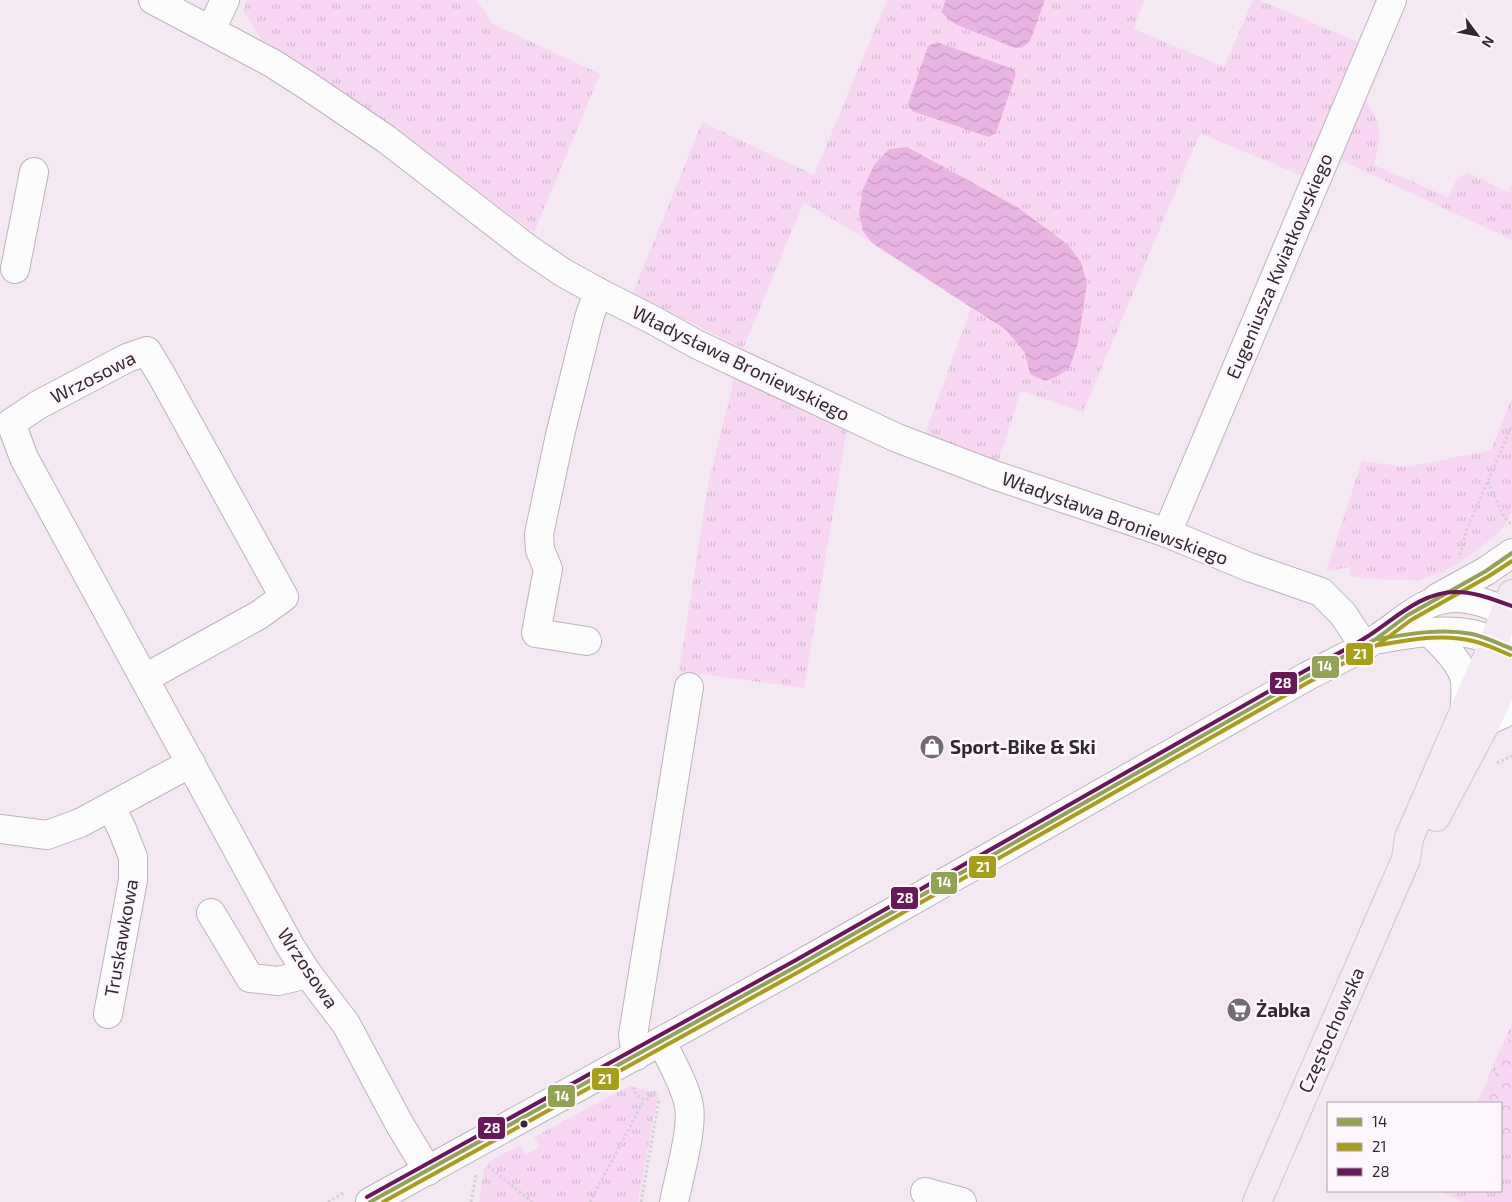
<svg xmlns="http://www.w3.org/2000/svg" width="1512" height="1202" font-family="'Exo 2',sans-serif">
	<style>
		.grass { fill: url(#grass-tufts) }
		.forest { fill: url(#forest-crowns) }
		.water { fill: url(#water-waves) }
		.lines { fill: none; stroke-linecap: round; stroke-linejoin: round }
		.minor-casing { stroke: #bcb4ba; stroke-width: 30 }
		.major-casing { stroke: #cec8cd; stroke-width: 30 }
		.path { stroke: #d5d2d4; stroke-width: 3; stroke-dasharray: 2.5 2.5; stroke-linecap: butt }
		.minor { stroke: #fdfcfd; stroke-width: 28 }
		.major { stroke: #f4eaf3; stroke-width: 28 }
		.bus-1-casing { stroke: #fef6fd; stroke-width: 8 }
		.bus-2-casing { stroke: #fef6fd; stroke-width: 8 }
		.bus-3-casing { stroke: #fef6fd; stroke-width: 8 }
		.bus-1 { stroke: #92a454; stroke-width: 4 }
		.bus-2 { stroke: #a79f18; stroke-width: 4 }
		.bus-3 { stroke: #681759; stroke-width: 4 }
		.bus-dot { fill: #30292f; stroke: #fef6fd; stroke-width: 2 }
		.labels { text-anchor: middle; stroke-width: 5; stroke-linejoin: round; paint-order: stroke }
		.street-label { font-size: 19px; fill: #30292f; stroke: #fef6fd }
		.poi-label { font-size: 19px; font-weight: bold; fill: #30292f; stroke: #fef6fd; text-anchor: start }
		.line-badge { stroke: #fef6fd; stroke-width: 2 }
		.badge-label { font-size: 14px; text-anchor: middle; font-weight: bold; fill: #fff }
	</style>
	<defs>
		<pattern id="grass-tufts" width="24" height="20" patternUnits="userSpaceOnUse" patternTransform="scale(1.25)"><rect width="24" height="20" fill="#f8d7f3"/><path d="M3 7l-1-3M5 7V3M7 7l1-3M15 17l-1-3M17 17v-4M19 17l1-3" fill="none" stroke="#d5b9d1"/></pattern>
		<pattern id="forest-crowns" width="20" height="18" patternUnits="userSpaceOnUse" patternTransform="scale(1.25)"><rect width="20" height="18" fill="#f8d7f3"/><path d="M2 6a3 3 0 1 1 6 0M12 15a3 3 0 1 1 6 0" fill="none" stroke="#d5b9d1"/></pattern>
		<pattern id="water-waves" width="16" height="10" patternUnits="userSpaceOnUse" patternTransform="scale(1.25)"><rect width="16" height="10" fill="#e8b5e2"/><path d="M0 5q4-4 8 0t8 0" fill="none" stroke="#c79cc2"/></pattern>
	</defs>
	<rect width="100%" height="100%" fill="#f4e9f2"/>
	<g class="grass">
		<path d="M 247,0 L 477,0 L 493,24 L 600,74 L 534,233 L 400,133 L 263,42 L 243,11 Z"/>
		<path d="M 887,0 L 1144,0 L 1134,29 L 1224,67 L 1253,0 L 1259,0 L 1362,44 L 1305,177 L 1200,133 L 1083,412 L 1021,391 L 994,475 L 924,437 L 971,308 L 872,243 L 804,202 L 743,349 L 633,293 L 702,122 L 814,175 Z"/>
		<path d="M 1363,95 C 1382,125 1383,130 1374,165 L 1448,197 L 1457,178 L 1468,173 L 1508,192 L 1512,184 L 1512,240 L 1336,158 Z"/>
		<path d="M 738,362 L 849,416 L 804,688 L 679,671 L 708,485 Z"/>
		<path d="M 1512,398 L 1512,511 L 1507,521 L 1498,534 L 1462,561 L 1442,572 L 1421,580 L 1370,579 L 1349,576 L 1351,567 L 1326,571 L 1362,461 L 1407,467 L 1491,450 Z"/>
		<path d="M 1512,1023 L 1512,1202 L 1463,1202 L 1439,1191 L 1501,1191 L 1501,1103 L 1477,1103 Z"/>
		<path d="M 629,1086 L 658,1093 L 638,1202 L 479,1202 L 484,1169 L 490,1161 L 520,1145 L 526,1154 L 540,1147 L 534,1137 Z"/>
	</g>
	<path class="forest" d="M 1512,1031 L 1512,1134 L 1501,1132 L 1501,1103 L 1483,1103 Z"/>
	<g class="water">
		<path d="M 946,0 L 1045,0 L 1030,41 L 1023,47 L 1015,48 L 955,24 L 941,12 Z"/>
		<path d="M 937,42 L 1013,69 L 1016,74 L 996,133 L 989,137 L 912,111 L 908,104 L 928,46 Z"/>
		<path d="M 907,147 L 1019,208 L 1068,245 L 1081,262 L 1087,283 L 1078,343 L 1069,369 L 1054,378 L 1045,381 L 1030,374 L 1025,353 L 1005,329 L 872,243 L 863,231 L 859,214 L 863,189 L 874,165 L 889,149 Z"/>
	</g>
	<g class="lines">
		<defs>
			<g id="minor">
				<path d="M 153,0 L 272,63 L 311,88 L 386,139 L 527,248 L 562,272 L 598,292 L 653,320 L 698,345 L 897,438 L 994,475 L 1167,533 L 1249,567 L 1321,592 L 1343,614 L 1364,646"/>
				<path d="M 211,30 L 225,0"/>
				<path d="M 15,269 L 34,172"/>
				<path d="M 1167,533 L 1392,0"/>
				<path d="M 1437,598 L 1486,571 L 1512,553"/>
				<path d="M 1430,633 C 1443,645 1462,663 1465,681 C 1466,690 1465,700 1465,709"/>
				<path d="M 1380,639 C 1410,634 1442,628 1472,634 C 1486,637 1499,644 1512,649"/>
				<path d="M 587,641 L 536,633 L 548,569 L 540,550 L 539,534 L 560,435 L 589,318 L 598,292"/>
				<path d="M 145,678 L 259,615 L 284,597 L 162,376 L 147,351 L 127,358 L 38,405 L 11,423 L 24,458 L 290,946 L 308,974 L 346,1024 L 400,1125 L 428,1171"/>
				<path d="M 1487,721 L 1503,714 L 1512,708"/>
				<path d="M 0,829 L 47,835 L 80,823 L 191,763"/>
				<path d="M 211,913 L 250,978 L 278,981 L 308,974"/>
				<path d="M 108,1014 L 133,880 L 133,857 L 122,829 L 111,807"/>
				<path d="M 662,1042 C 671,1062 685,1084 689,1106 C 693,1129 679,1177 674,1202"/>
				<path d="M 636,1056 L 633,1035 L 689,687"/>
				<path d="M 925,1192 L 962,1202"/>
				<path d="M 370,1202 L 799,965 L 1304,678 C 1328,665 1353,654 1376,639 C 1402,623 1423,598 1456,598 C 1476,598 1494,607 1512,613"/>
			</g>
			<g id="major">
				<path d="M 1436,817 L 1487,721 L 1512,667"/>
				<path d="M 1257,1202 L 1406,859 L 1409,838 L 1494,642 L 1512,594"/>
			</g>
		</defs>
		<use href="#minor" class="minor-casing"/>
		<use href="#major" class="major-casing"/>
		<g class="path">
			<path d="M 1488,482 C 1494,493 1502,520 1512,524"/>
			<path d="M 1460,555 L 1465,534 L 1512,425"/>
			<path d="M 1497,763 L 1512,756"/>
			<path d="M 633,1087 L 636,1095 L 644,1100 L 648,1099 L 656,1091"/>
			<path d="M 488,1166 L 532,1202"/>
			<path d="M 328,1202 L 345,1192"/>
			<path d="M 471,1202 L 476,1175"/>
			<path d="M 590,1202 L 644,1100"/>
			<path d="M 641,1202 L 659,1099"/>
		</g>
		<use href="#minor" class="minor"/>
		<use href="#major" class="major"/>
		<defs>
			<g id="bus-1">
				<path d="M 1378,639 C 1409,634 1441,628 1472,634 C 1486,637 1499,644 1512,649"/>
				<path d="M 370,1202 L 799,965 L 1304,678 L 1376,639 L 1408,615 L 1486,571 L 1512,553"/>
			</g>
			<g id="bus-2">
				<path d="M 1379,645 C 1409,640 1443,633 1473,641 C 1486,644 1498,650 1510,655"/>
				<path d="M 383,1202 L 802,970 L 1307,683 L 1379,644 L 1411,620 L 1489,576 L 1512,561"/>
			</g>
			<path id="bus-3" d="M 367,1197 L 796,960 L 1301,673 C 1322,661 1345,651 1365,638 C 1394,620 1420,592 1456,592 C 1476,592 1494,600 1512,606"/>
		</defs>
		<use href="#bus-1" class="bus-1-casing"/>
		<use href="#bus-2" class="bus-2-casing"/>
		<use href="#bus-3" class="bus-3-casing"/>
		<use href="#bus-1" class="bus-1"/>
		<use href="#bus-2" class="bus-2"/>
		<use href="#bus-3" class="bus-3"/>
	</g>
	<defs>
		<symbol id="shop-disc" viewBox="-11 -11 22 22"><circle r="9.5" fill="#756c73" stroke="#fef6fd"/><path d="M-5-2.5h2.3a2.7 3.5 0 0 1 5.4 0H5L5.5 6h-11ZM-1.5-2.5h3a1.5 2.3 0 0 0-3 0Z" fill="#fff"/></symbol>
		<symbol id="supermarket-disc" viewBox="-11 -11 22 22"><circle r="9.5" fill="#756c73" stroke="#fef6fd"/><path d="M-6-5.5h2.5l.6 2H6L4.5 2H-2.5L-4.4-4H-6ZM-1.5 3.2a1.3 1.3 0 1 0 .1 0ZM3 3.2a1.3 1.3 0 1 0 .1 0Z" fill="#fff"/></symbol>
	</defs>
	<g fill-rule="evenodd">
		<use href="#shop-disc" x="918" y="733" width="28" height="28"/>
		<use href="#supermarket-disc" x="1225" y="996" width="28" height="28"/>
	</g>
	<circle class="bus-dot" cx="524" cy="1124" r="4.5"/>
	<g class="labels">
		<g class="street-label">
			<text transform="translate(1279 266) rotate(-67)" y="7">Eugeniusza Kwiatkowskiego</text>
			<text transform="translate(741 363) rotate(26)" y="7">Władysława Broniewskiego</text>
			<text transform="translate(93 377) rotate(-27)" y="7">Wrzosowa</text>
			<text transform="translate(1115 518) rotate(20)" y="7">Władysława Broniewskiego</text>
			<text transform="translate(121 938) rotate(-80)" y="7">Truskawkowa</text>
			<text transform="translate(308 968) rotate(56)" y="7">Wrzosowa</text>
			<text transform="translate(1331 1030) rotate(-66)" y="7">Częstochowska</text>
		</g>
		<g class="poi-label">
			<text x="950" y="754">Sport-Bike &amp; Ski</text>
			<text x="1256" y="1017">Żabka</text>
		</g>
	</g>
	<g class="line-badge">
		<rect x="1345" y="642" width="29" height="24" rx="5" fill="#a79f18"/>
		<rect x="1311" y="655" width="29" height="24" rx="5" fill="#92a454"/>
		<rect x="1269" y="671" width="29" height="24" rx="5" fill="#681759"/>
		<rect x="968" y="855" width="29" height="24" rx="5" fill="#a79f18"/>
		<rect x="930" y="871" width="28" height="24" rx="5" fill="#92a454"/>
		<rect x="890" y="886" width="29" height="24" rx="5" fill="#681759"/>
		<rect x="591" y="1067" width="29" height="24" rx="5" fill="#a79f18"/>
		<rect x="547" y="1084" width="29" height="24" rx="5" fill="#92a454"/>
		<rect x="477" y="1116" width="29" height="24" rx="5" fill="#681759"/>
	</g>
	<g class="badge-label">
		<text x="1360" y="659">21</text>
		<text x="1325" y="671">14</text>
		<text x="1283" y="688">28</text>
		<text x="983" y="872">21</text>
		<text x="944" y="887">14</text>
		<text x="905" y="903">28</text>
		<text x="605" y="1084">21</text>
		<text x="562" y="1101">14</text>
		<text x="492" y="1133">28</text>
	</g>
	<rect x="1327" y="1102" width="175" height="90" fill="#fef6fd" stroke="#aca4ab"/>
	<rect x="1337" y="1118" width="25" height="8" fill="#92a454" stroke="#aca4ab"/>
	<text x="1372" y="1127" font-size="15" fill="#30292f">14</text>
	<rect x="1337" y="1143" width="25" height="8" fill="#a79f18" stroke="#aca4ab"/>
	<text x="1372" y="1152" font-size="15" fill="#30292f">21</text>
	<rect x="1337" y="1168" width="25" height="8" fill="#681759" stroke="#aca4ab"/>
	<text x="1372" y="1177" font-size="15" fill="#30292f">28</text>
	<g transform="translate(1477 35) rotate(122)" stroke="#fef6fd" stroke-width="4" paint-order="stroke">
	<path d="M0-4L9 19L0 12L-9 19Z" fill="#30292f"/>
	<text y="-8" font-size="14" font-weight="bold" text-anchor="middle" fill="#30292f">N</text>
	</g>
</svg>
